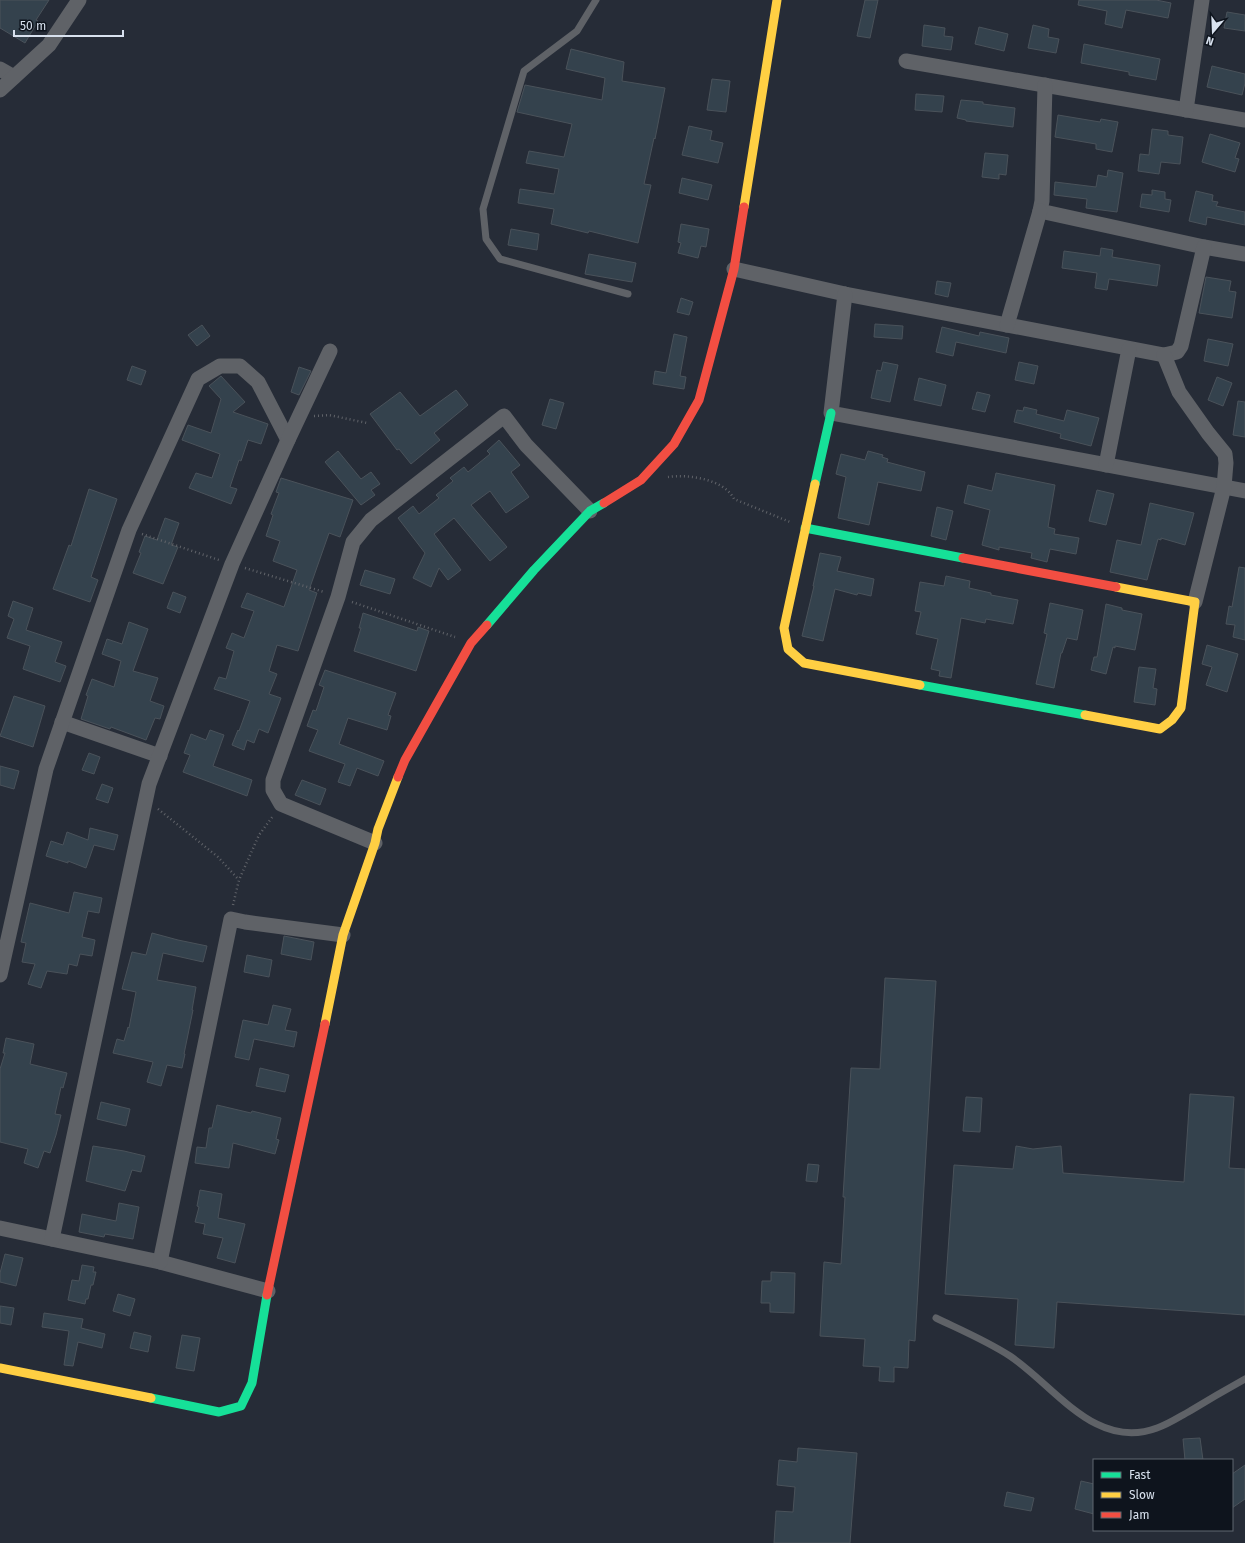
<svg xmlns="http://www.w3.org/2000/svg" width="1245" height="1543" font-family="'Fira Sans',sans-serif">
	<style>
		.building { fill: #34424d; stroke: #4a525a }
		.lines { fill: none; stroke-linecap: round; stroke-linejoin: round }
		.path { stroke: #606369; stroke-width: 2.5; stroke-dasharray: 1 3; stroke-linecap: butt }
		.lane { stroke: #5f6267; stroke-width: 7 }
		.street { stroke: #5f6267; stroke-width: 15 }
		.fast { stroke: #16e098; stroke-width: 9 }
		.slow { stroke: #ffcf43; stroke-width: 9 }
		.jam { stroke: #f24e42; stroke-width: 9 }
	</style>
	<rect width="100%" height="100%" fill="#262c37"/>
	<g class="building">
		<path d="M 0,0 L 49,0 L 36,20 L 38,21 L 25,43 L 0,28 Z"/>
		<path d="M 865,0 L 878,0 L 870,38 L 857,36 Z"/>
		<path d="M 1079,0 L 1156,0 L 1171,3 L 1168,18 L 1126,10 L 1122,28 L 1105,24 L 1107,11 L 1078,5 Z"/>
		<path d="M 1227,12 L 1245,15 L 1245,31 L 1224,28 Z"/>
		<path d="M 924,25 L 945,28 L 944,36 L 953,37 L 951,50 L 922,46 Z"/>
		<path d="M 1033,25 L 1049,29 L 1048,37 L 1059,39 L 1056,53 L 1028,48 Z"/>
		<path d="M 979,27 L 1008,34 L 1004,51 L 975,44 Z"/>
		<path d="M 1084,44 L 1160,59 L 1156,80 L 1129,75 L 1129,72 L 1081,63 Z"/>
		<path d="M 571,49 L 624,62 L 622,81 L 665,88 L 655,139 L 654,138 L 644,184 L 651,185 L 638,243 L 589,231 L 588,233 L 551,224 L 554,209 L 518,203 L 520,189 L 554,194 L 559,169 L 526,163 L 529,151 L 564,157 L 572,124 L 517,112 L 525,85 L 602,100 L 605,78 L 566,69 Z"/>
		<path d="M 1212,66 L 1245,74 L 1245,83 L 1242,95 L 1207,87 Z"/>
		<path d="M 712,79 L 730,81 L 726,112 L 707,110 Z"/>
		<path d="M 916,94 L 944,96 L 942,112 L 915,110 Z"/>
		<path d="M 961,100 L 983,102 L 983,104 L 1015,108 L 1013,127 L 966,121 L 966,120 L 957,118 Z"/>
		<path d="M 1058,115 L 1100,122 L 1101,119 L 1118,122 L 1112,152 L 1096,149 L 1096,144 L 1055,137 Z"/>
		<path d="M 689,126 L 712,131 L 710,140 L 723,143 L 718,163 L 682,155 Z"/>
		<path d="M 1152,129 L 1168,131 L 1168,135 L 1183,137 L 1180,164 L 1161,162 L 1159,174 L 1138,171 L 1140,154 L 1149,155 Z"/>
		<path d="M 1210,134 L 1240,143 L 1235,158 L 1239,159 L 1235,172 L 1202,162 Z"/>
		<path d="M 985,153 L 1008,155 L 1006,175 L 999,174 L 999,179 L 982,177 Z"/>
		<path d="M 1108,170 L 1123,173 L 1117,212 L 1086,208 L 1087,199 L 1054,195 L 1055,182 L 1096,187 L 1098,175 L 1107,177 Z"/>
		<path d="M 682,178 L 712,185 L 708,200 L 679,193 Z"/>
		<path d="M 1152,190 L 1165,192 L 1165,199 L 1171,200 L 1169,212 L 1140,207 L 1142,194 L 1152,195 Z"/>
		<path d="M 1196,191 L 1213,195 L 1212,201 L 1218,202 L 1216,206 L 1245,212 L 1245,225 L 1207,217 L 1206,225 L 1189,221 Z"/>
		<path d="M 681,224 L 709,229 L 706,247 L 701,246 L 698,258 L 678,253 L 681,243 L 678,242 Z"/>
		<path d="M 511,229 L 539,234 L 537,250 L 508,245 Z"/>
		<path d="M 1101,248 L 1113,250 L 1112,257 L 1160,265 L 1157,286 L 1109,279 L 1107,290 L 1095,288 L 1097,273 L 1062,268 L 1064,251 L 1100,256 Z"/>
		<path d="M 589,254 L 636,263 L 632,282 L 585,274 Z"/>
		<path d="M 1206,277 L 1231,281 L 1229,291 L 1236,292 L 1232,318 L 1199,313 Z"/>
		<path d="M 937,281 L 951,283 L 948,297 L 935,294 Z"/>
		<path d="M 681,298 L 693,302 L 689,315 L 677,312 Z"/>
		<path d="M 875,324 L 903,326 L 902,339 L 874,337 Z"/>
		<path d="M 202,325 L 210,336 L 197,346 L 188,335 Z"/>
		<path d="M 942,327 L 979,336 L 980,332 L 1009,338 L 1006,353 L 956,342 L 953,356 L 936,352 Z"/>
		<path d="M 674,334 L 687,337 L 680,376 L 686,377 L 684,389 L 653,384 L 655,371 L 666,373 Z"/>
		<path d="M 1208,339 L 1233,344 L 1228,366 L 1204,361 Z"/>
		<path d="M 883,362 L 898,365 L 890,402 L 871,398 L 877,370 L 881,371 Z"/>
		<path d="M 1019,362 L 1038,366 L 1034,384 L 1015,380 Z"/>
		<path d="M 132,366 L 146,371 L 141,385 L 127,380 Z"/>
		<path d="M 299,367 L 311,371 L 299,395 L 291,392 Z"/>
		<path d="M 221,376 L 245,402 L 233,412 L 268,424 L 261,444 L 248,440 L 241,461 L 239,460 L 230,487 L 237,489 L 231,504 L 189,488 L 196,473 L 212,478 L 220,454 L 182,440 L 188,425 L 211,433 L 221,399 L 209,386 Z"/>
		<path d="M 1217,377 L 1232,383 L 1223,406 L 1208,400 Z"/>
		<path d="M 919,378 L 946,385 L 941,406 L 914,400 Z"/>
		<path d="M 456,390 L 468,405 L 434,433 L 440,440 L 411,464 L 399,449 L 397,450 L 370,414 L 400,392 L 420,416 Z"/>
		<path d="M 977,392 L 990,395 L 985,412 L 972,409 Z"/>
		<path d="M 550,399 L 564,403 L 556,429 L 542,425 Z"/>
		<path d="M 1238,401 L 1245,402 L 1245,437 L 1233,435 Z"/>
		<path d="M 1024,407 L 1037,410 L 1036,414 L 1064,421 L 1067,410 L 1099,418 L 1091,446 L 1060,438 L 1061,434 L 1014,422 L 1017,410 L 1023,411 Z"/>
		<path d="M 499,440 L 520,465 L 511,472 L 529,497 L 506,513 L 490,491 L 471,505 L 507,547 L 490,561 L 454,518 L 434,534 L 461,570 L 448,580 L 439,568 L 431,587 L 413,578 L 425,553 L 398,518 L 413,506 L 419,514 L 439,498 L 436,495 L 453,481 L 450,478 L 464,467 L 468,472 L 490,454 L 487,451 Z"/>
		<path d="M 338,451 L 361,479 L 371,472 L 380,484 L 371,490 L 375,495 L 361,505 L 325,462 Z"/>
		<path d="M 868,451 L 883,455 L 882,457 L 888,459 L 887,462 L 925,472 L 921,491 L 878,482 L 869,525 L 838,518 L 846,477 L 836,474 L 841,454 L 865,460 Z"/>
		<path d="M 996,473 L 1055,485 L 1048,527 L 1055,529 L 1054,534 L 1079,538 L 1076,554 L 1050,549 L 1047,562 L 1031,558 L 1032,553 L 999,547 L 999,550 L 982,545 L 990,510 L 964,503 L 968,485 L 992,491 Z"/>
		<path d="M 281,478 L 353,500 L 340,537 L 329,533 L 322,553 L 309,590 L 317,593 L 298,651 L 277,645 L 269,671 L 277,674 L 269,694 L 281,698 L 268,733 L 259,729 L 254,743 L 247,740 L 244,750 L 232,745 L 238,730 L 239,731 L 250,701 L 214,689 L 219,677 L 226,679 L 234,651 L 226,648 L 232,633 L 244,638 L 254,611 L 241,607 L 247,593 L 284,607 L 297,570 L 273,561 L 280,541 L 266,536 L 273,515 L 271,514 L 279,493 L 276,492 Z"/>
		<path d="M 89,489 L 117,499 L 91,577 L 98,580 L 90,602 L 53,589 L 69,545 L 71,546 Z"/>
		<path d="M 1097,490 L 1114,494 L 1106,525 L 1089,521 Z"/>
		<path d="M 1150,503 L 1194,513 L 1185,545 L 1161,538 L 1161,540 L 1158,539 L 1147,580 L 1110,572 L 1117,540 L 1141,545 Z"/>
		<path d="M 937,507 L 953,511 L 946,540 L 931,536 Z"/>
		<path d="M 165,518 L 179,523 L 171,545 L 178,547 L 163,584 L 133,573 L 141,553 L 139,552 L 145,536 L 157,540 Z"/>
		<path d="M 820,553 L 841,557 L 837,571 L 874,579 L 871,596 L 858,593 L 857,595 L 835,589 L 823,641 L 802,636 L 814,586 L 813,586 Z"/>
		<path d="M 1239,567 L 1245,568 L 1245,640 L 1233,637 L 1235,625 L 1226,624 L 1229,606 L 1232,607 Z"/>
		<path d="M 365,570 L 395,579 L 390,594 L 360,585 Z"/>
		<path d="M 946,576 L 970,581 L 969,588 L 991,593 L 991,595 L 1018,600 L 1013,624 L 986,619 L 985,623 L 961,618 L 951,678 L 939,676 L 940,671 L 931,669 L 938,639 L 916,634 L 921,612 L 915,611 L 920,582 L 944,586 Z"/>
		<path d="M 173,592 L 186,597 L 180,613 L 167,608 Z"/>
		<path d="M 13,601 L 33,608 L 26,630 L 62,642 L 55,662 L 66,666 L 60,682 L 23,669 L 30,646 L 7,638 L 14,619 L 8,616 Z"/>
		<path d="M 1050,603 L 1083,610 L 1077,640 L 1067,638 L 1062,653 L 1061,653 L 1054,688 L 1036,684 L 1047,634 L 1044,633 Z"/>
		<path d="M 1106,604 L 1122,608 L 1122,610 L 1142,614 L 1135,650 L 1115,646 L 1115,648 L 1113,647 L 1106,674 L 1091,670 L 1094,657 L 1097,657 Z"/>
		<path d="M 363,613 L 417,631 L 418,627 L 429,631 L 416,671 L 354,651 L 361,628 L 359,628 Z"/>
		<path d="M 129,622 L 148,629 L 133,671 L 158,678 L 150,701 L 164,706 L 160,719 L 155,718 L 146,740 L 111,727 L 110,729 L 81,719 L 88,696 L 86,695 L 92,679 L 114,687 L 121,661 L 102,654 L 107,639 L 122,644 Z"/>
		<path d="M 1207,645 L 1238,654 L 1227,692 L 1206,685 L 1212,667 L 1202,664 Z"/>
		<path d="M 1139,667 L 1156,669 L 1153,688 L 1157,689 L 1155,705 L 1134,702 Z"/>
		<path d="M 325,670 L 396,693 L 388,715 L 391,716 L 387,730 L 348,718 L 339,744 L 384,761 L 378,776 L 357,768 L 350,786 L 338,782 L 345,764 L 309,751 L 318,730 L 307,726 L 313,710 L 316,711 L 324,687 L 319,685 Z"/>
		<path d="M 14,696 L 45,706 L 33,747 L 0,736 Z"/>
		<path d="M 210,730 L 224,735 L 213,766 L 252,780 L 247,796 L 183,772 L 190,755 L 184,753 L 191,734 L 206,740 Z"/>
		<path d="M 89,753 L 100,757 L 94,774 L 82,770 Z"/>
		<path d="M 0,766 L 19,771 L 14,789 L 0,785 Z"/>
		<path d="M 302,780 L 326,789 L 320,805 L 295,795 Z"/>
		<path d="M 102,784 L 113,788 L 108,803 L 96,799 Z"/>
		<path d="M 90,828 L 118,835 L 114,850 L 94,845 L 86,868 L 68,861 L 68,863 L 46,856 L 51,841 L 63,845 L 67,832 L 88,840 Z"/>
		<path d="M 74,892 L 102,898 L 99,913 L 88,911 L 82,937 L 95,940 L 92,956 L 80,954 L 77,966 L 69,964 L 67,974 L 47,971 L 41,988 L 28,984 L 35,964 L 22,962 L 26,943 L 21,942 L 30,903 L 69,913 Z"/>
		<path d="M 152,933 L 178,940 L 207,946 L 203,962 L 163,953 L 157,980 L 196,987 L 192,1010 L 193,1010 L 184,1054 L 185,1054 L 182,1068 L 167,1065 L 161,1086 L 147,1082 L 153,1062 L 113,1053 L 117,1039 L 124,1041 L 128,1027 L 129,1028 L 136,992 L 122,989 L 132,952 L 146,955 Z"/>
		<path d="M 284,936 L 314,942 L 311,960 L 281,954 Z"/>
		<path d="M 247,955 L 272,960 L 269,977 L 244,972 Z"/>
		<path d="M 885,978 L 936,981 L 915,1341 L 909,1340 L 908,1368 L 894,1367 L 894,1382 L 879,1381 L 880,1367 L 863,1366 L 865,1339 L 820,1336 L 824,1262 L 841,1264 L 845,1197 L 843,1197 L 851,1068 L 880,1069 Z"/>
		<path d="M 273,1005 L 291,1009 L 285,1030 L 297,1032 L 294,1047 L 254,1039 L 249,1060 L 235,1057 L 243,1020 L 268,1025 Z"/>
		<path d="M 6,1038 L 34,1044 L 30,1064 L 67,1073 L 63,1088 L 61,1087 L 55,1114 L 61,1115 L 56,1135 L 50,1153 L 44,1151 L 38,1168 L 24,1163 L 28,1149 L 0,1142 L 0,1069 L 5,1053 L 3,1053 Z"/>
		<path d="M 260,1068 L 289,1075 L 285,1092 L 256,1086 Z"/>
		<path d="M 1190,1094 L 1234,1097 L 1229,1168 L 1245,1169 L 1245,1315 L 1057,1302 L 1054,1348 L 1015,1345 L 1018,1299 L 945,1294 L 954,1165 L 1013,1169 L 1016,1146 L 1033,1149 L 1061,1146 L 1063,1173 L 1184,1182 Z"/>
		<path d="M 966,1097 L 982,1098 L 980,1132 L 963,1131 Z"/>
		<path d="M 101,1102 L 130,1109 L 126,1126 L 97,1119 Z"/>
		<path d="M 217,1105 L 251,1113 L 252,1111 L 281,1118 L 276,1139 L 279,1140 L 275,1154 L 233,1143 L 229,1168 L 195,1163 L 197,1147 L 206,1148 L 209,1128 L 212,1128 Z"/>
		<path d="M 93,1146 L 124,1151 L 145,1156 L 141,1172 L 132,1170 L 125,1191 L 86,1181 Z"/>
		<path d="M 808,1164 L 819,1165 L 817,1182 L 806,1181 Z"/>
		<path d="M 200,1190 L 222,1194 L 218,1218 L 245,1224 L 235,1263 L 217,1258 L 223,1238 L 203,1234 L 205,1224 L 195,1222 L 199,1207 L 197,1206 Z"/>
		<path d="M 119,1203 L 139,1207 L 133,1239 L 105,1234 L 104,1237 L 79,1232 L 82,1214 L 116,1221 Z"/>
		<path d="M 5,1254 L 23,1258 L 16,1286 L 0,1282 L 0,1273 Z"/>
		<path d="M 82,1265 L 94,1267 L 93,1272 L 96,1272 L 93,1285 L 91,1285 L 88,1299 L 86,1299 L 85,1304 L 68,1300 L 72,1280 L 79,1281 Z"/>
		<path d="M 771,1272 L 795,1273 L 794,1313 L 770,1312 L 770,1303 L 761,1303 L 762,1281 L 771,1281 Z"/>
		<path d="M 118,1294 L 135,1299 L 130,1316 L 113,1311 Z"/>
		<path d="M 0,1306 L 14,1308 L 11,1325 L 0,1323 Z"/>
		<path d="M 44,1313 L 83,1319 L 81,1328 L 105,1334 L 102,1348 L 78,1342 L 73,1366 L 64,1365 L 69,1331 L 42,1327 Z"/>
		<path d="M 134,1332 L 151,1336 L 148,1352 L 130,1348 Z"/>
		<path d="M 182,1335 L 200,1338 L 194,1371 L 176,1368 Z"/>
		<path d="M 1200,1438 L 1203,1460 L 1185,1460 L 1183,1439 Z"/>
		<path d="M 798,1448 L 857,1453 L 850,1543 L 774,1543 L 776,1511 L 793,1512 L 795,1487 L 777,1485 L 779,1460 L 797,1462 Z"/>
		<path d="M 1245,1465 L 1245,1499 L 1232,1508 L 1232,1474 Z"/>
		<path d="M 1081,1481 L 1094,1484 L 1094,1514 L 1075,1509 Z"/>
		<path d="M 1007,1492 L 1034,1498 L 1031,1511 L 1004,1506 Z"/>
	</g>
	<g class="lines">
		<g class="path">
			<path d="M 314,416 L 329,415 L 367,423"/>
			<path d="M 668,477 C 688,474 724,479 734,499 L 790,522"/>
			<path d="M 142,534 L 219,560"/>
			<path d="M 245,568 L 324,592"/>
			<path d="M 352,602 L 455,637"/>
			<path d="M 158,809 L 218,857 L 239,880"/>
			<path d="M 233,905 L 239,880 L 259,835 L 273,816"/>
		</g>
		<g class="lane">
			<path d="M 596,0 L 577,31 L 524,71 L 483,209 L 486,239 L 500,259 L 628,294"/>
			<path d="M 936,1318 C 961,1330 987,1341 1010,1356 C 1055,1386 1095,1451 1157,1428 C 1169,1424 1179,1417 1190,1411 C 1208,1400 1227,1389 1245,1379"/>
		</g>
		<g class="street">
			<path d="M 906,61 L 1245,120"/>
			<path d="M 0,69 L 14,77"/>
			<path d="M 1045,85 L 1042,201 L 1040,211 L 1204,247 L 1245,254"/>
			<path d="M 0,90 L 49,45 L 79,0"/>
			<path d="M 1186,110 L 1202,0"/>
			<path d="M 734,269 L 845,294 L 1164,355 L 1177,352 L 1181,346 L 1204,247"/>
			<path d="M 845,294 L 831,413 L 1245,491"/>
			<path d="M 1007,325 L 1040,211"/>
			<path d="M 1164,355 L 1179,392 L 1208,433 L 1225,454 L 1226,463 L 1224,487 L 1195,602"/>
			<path d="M 1106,465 L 1129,349"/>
			<path d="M 62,722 L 160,756"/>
			<path d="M 375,843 L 281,804 L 273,790 L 273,780 L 338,597 L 353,542 L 371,520 L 504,416 L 526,445 L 590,511"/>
			<path d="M 0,975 L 46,769 L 129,530 L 198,379 L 220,366 L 240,366 L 258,382 L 288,440"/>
			<path d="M 0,1228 L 160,1262 L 268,1291"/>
			<path d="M 52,1239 L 149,784 L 232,564 L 288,440 L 330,351"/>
			<path d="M 160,1262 L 231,919 L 245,922 L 343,935"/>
		</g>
		<g class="fast">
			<path d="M 815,484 L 831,413"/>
			<path d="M 805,528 L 963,558"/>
			<path d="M 487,625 L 534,570 L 590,511 L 604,503"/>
			<path d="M 920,685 L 1085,715"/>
			<path d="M 151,1398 L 219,1412 L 241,1406 L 252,1383 L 267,1295"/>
		</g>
		<g class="slow">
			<path d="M 744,207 L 777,0"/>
			<path d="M 815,484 L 784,628 L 788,649 L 804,663 L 920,685"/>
			<path d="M 1085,715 L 1160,729 L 1172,720 L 1181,708 L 1195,602 L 1116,587"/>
			<path d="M 325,1024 L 343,935 L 375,843 L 378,829 L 398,777"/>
			<path d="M 0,1368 L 151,1398"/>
		</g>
		<g class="jam">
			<path d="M 604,503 L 641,480 L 674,444 L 699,400 L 734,269 L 744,207"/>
			<path d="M 963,558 L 1116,587"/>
			<path d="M 398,777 L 405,760 L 471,643 L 487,625"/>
			<path d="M 267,1295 L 325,1024"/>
		</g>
	</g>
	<rect x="1093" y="1459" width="140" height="72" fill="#0e141d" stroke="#5f6671"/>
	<rect x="1101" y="1472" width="20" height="6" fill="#16e098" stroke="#5f6671"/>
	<text x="1129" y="1479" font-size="12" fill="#d8e1ee">Fast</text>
	<rect x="1101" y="1492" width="20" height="6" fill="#ffcf43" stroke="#5f6671"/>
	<text x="1129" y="1499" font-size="12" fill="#d8e1ee">Slow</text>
	<rect x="1101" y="1512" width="20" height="6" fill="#f24e42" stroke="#5f6671"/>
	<text x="1129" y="1519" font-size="12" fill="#d8e1ee">Jam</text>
	<g transform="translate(1213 32) rotate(199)" stroke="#0e141d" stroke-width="3" paint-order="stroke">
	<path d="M0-3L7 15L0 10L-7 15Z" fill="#d8e1ee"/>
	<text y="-6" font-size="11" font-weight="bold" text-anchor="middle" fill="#d8e1ee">N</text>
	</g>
	<path d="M14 30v6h109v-6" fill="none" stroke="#d8e1ee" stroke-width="2"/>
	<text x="20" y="30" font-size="12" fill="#d8e1ee" stroke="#0e141d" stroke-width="3" paint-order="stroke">50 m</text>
</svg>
